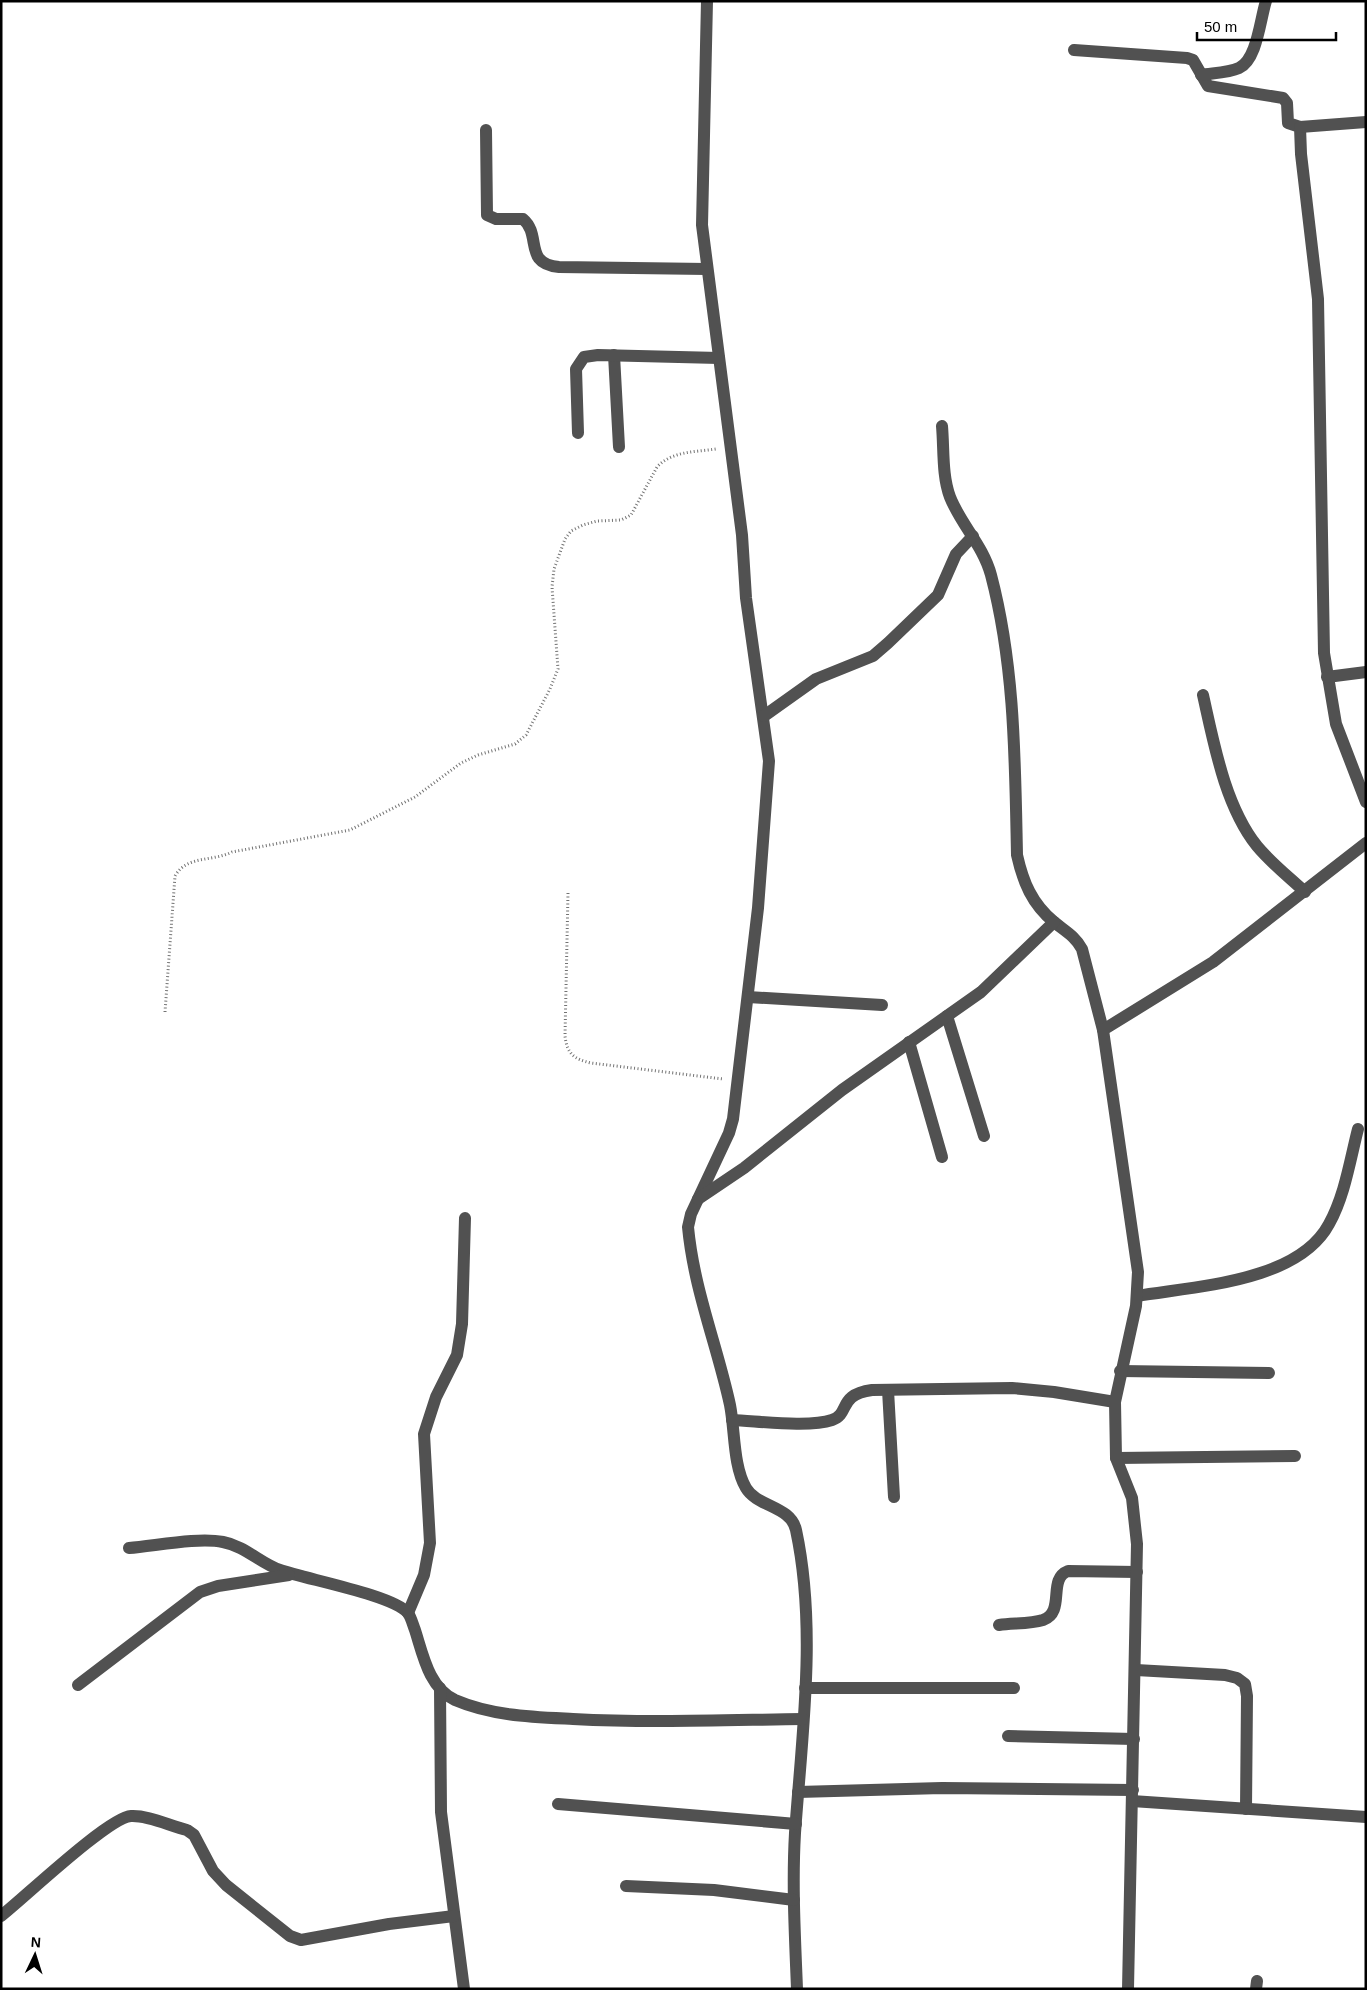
<svg xmlns="http://www.w3.org/2000/svg" width="1367" height="1990" font-family="Helvetica,sans-serif">
	<style>
		.lines { fill: none; stroke-linecap: round; stroke-linejoin: round }
		.path { stroke: #737373; stroke-width: 3; stroke-dasharray: 1 2.5; stroke-linecap: butt }
		.minor { stroke: #515151; stroke-width: 12 }
	</style>
	<rect width="100%" height="100%" fill="#fff"/>
	<g class="lines">
		<g class="path">
			<path d="M 568,893 L 565,1036 C 567,1054 574,1059 591,1063 L 723,1079"/>
			<path d="M 165,1012 L 175,876 C 187,855 212,862 232,852 L 350,830 L 415,797 L 461,763 L 478,755 L 515,744 L 526,735 L 550,689 L 558,669 L 552,587 L 554,569 L 565,539 L 571,531 L 583,525 L 597,521 L 621,520 L 631,515 L 657,467 C 672,451 695,452 716,449"/>
		</g>
		<g class="minor">
			<path d="M 707,1 L 702,225 L 742,535 L 746,598 L 769,761 L 758,908 L 733,1119 L 729,1133 L 691,1214 L 688,1227 C 694,1290 717,1345 730,1405 C 735,1430 733,1466 746,1488 C 757,1507 791,1506 796,1530 C 817,1628 802,1734 795,1833 C 792,1885 795,1937 797,1989"/>
			<path d="M 1074,50 L 1187,58 L 1193,60 L 1208,86 L 1283,98 L 1287,103 L 1288,123 L 1300,127 L 1301,154 L 1318,299 L 1324,653 L 1336,724 L 1366,802"/>
			<path d="M 1201,75 C 1213,73 1228,73 1239,68 C 1257,60 1260,20 1266,1"/>
			<path d="M 1300,127 L 1366,122"/>
			<path d="M 486,130 L 487,215 L 496,219 L 523,219 C 542,235 523,264 559,267 L 707,269"/>
			<path d="M 614,355 L 619,447"/>
			<path d="M 942,426 C 944,449 942,476 950,497 C 961,525 983,545 991,575 C 1015,666 1015,761 1017,855 C 1023,882 1032,904 1054,922 C 1065,931 1075,936 1082,949 L 1103,1030"/>
			<path d="M 578,433 L 576,369 L 584,357 L 598,355 L 719,358"/>
			<path d="M 1327,677 L 1366,672"/>
			<path d="M 1203,695 C 1214,744 1225,806 1257,846 C 1271,863 1289,877 1305,892"/>
			<path d="M 764,716 L 816,679 L 873,656 L 888,643 L 938,595 L 956,554 L 973,536"/>
			<path d="M 748,997 L 882,1005"/>
			<path d="M 947,1016 L 984,1136"/>
			<path d="M 909,1042 L 942,1157"/>
			<path d="M 698,1199 L 744,1168 L 842,1090 L 981,992 L 1054,922"/>
			<path d="M 1137,1296 C 1196,1286 1298,1282 1329,1224 C 1345,1195 1350,1160 1358,1129"/>
			<path d="M 1120,1371 L 1269,1373"/>
			<path d="M 888,1390 L 894,1497"/>
			<path d="M 732,1420 C 758,1421 809,1428 832,1420 C 851,1413 837,1395 872,1390 L 1012,1388 L 1054,1392 L 1115,1402"/>
			<path d="M 1116,1458 L 1295,1456"/>
			<path d="M 129,1548 C 155,1546 198,1537 223,1542 C 245,1546 260,1563 280,1570 C 305,1579 393,1595 408,1613 C 411,1617 413,1625 415,1630 C 423,1655 429,1688 455,1700 C 492,1716 534,1717 573,1719 C 650,1723 727,1720 803,1719"/>
			<path d="M 408,1613 L 424,1575 L 430,1543 L 424,1434 L 436,1397 L 457,1355 L 462,1324 L 465,1218"/>
			<path d="M 999,1625 C 1013,1623 1030,1624 1043,1620 C 1066,1612 1047,1579 1068,1571 L 1137,1572"/>
			<path d="M 1136,1670 L 1225,1675 L 1237,1678 L 1245,1684 L 1247,1696 L 1246,1809"/>
			<path d="M 78,1685 L 200,1592 L 218,1586 L 289,1575"/>
			<path d="M 440,1688 L 441,1812 L 464,1989"/>
			<path d="M 805,1688 L 1014,1688"/>
			<path d="M 1008,1736 L 1134,1739"/>
			<path d="M 798,1792 L 942,1788 L 1133,1790"/>
			<path d="M 1132,1801 L 1366,1817"/>
			<path d="M 558,1804 L 796,1824"/>
			<path d="M 626,1886 L 714,1890 L 794,1900"/>
			<path d="M 1,1916 C 24,1898 109,1817 131,1816 C 148,1815 170,1826 187,1830 L 194,1835 L 213,1871 L 226,1885 L 290,1936 L 301,1940 L 389,1924 L 454,1916"/>
			<path d="M 1128,1989 L 1137,1544 L 1132,1498 L 1116,1458 L 1115,1402 L 1136,1306 L 1138,1272 L 1103,1030 L 1213,962 L 1366,843"/>
			<path d="M 1256,1989 L 1257,1981"/>
		</g>
	</g>
	<rect width="1367" height="1990" fill="none" stroke="#000000" stroke-width="5"/>
	<g transform="translate(35 1955) rotate(4)" stroke="#ffffff" stroke-width="4" paint-order="stroke">
	<path d="M0-4L9 19L0 12L-9 19Z" fill="#000000"/>
	<text y="-8" font-size="14" font-weight="bold" text-anchor="middle" fill="#000000">N</text>
	</g>
	<path d="M1197 32v8h139v-8" fill="none" stroke="#000000" stroke-width="2.5"/>
	<text x="1204" y="32" font-size="15" fill="#000000" stroke="#ffffff" stroke-width="4" paint-order="stroke">50 m</text>
</svg>
